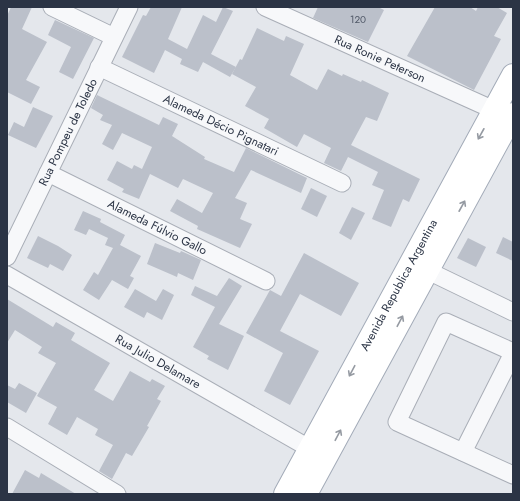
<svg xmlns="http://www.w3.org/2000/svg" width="520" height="501" font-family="Jost,sans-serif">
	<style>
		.building { fill: #bbc0ca }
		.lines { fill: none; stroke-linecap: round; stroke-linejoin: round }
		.minor-casing { stroke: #a9aeb7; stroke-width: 19 }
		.major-casing { stroke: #a3abb8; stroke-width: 24 }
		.minor { stroke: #f7f8fa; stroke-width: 17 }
		.major { stroke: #fff; stroke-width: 22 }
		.oneway { stroke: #959aa2 }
		.labels { text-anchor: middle; stroke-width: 3; stroke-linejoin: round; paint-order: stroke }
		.number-label { font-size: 10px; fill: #4f5766 }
		.street-label { font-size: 12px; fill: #2b3445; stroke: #f4f6f9 }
	</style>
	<rect width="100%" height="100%" fill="#e4e7ec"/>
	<g class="building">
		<path d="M 11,7 L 32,7 L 22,29 L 47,42 L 26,80 L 40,87 L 31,104 L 7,92 L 7,16 Z"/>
		<path d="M 151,7 L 182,7 L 168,39 L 187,49 L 203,15 L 216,22 L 223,7 L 233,11 L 211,54 L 236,67 L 230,77 L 203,62 L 198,72 L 180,64 L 182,59 L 165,50 L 154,73 L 122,57 L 143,15 L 146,16 Z"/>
		<path d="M 318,7 L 378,7 L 384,10 L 368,42 L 313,18 Z"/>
		<path d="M 435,7 L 470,7 L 476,11 L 478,7 L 497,7 L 507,13 L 494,36 L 501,39 L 474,90 L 407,56 Z"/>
		<path d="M 55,20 L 94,38 L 73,79 L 59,72 L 71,47 L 48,35 Z"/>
		<path d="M 257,28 L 284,41 L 286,36 L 304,44 L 290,75 L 317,90 L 328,69 L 342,76 L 343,74 L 361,82 L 362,80 L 389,93 L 377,121 L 366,117 L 351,145 L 420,179 L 409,202 L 403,199 L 391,227 L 372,219 L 384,190 L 372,185 L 378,172 L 348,157 L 341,171 L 324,163 L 331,148 L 304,134 L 297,147 L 264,128 L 269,119 L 245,106 L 256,87 L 232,74 L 240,59 L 242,60 Z"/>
		<path d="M 97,95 L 159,125 L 163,117 L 178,124 L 172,136 L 205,157 L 204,159 L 234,172 L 246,148 L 307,178 L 301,193 L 251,170 L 235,198 L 247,203 L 240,219 L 252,224 L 240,248 L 197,229 L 198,226 L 170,211 L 177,199 L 202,213 L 213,193 L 183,179 L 178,188 L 150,174 L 139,199 L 122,192 L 124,189 L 107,180 L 117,161 L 132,169 L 134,165 L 142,169 L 152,147 L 122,133 L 113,150 L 102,144 L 112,125 L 100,120 L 103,115 L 91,108 Z"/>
		<path d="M 33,107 L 53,116 L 36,148 L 8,135 L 14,122 L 24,127 Z"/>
		<path d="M 311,188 L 327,196 L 317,217 L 301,209 Z"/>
		<path d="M 352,207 L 365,213 L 351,240 L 339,233 Z"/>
		<path d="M 83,211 L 101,219 L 100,222 L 125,235 L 120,245 L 141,256 L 130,276 L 134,278 L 128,289 L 112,280 L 99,300 L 83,290 L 94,272 L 98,275 L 113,248 L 105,245 L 108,238 L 89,229 L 86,235 L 74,230 Z"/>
		<path d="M 38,236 L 58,246 L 72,255 L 63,271 L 50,264 L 48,268 L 27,258 Z"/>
		<path d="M 503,237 L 513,242 L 513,261 L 496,253 Z"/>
		<path d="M 468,238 L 486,247 L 476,267 L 457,258 Z"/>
		<path d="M 155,243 L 180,253 L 181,251 L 201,260 L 193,280 L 178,273 L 177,277 L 147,264 Z"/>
		<path d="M 304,253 L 359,283 L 341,316 L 300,294 L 280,331 L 319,351 L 290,405 L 264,391 L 283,353 L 246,333 L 270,290 L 281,296 Z"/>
		<path d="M 229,278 L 242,286 L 219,324 L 244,336 L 228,370 L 207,359 L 209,356 L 193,347 L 215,307 L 191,295 L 195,286 L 217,296 Z"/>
		<path d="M 135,289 L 156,301 L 163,289 L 174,295 L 162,320 L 147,312 L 144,318 L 124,307 Z"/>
		<path d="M 7,299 L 53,327 L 56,322 L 75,333 L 71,340 L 110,363 L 94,390 L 113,401 L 130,371 L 150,382 L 152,379 L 165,386 L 157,399 L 161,401 L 147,426 L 149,427 L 142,439 L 132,456 L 126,453 L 112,479 L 99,471 L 113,445 L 95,435 L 98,429 L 77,417 L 67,435 L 48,424 L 57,407 L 37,396 L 56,363 L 38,353 L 42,347 L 15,330 L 7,343 Z"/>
		<path d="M 19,383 L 37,393 L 26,413 L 7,402 L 7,385 L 15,389 Z"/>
		<path d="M 25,470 L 39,478 L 41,473 L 76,494 L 12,494 Z"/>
	</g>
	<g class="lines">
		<defs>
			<g id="minor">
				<path d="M 52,7 L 114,37"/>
				<path id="s1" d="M 265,7 L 505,115"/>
				<path id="s2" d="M 99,67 L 342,183"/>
				<path id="s3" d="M 48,173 L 266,281"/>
				<path id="s4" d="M 7,257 L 129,7"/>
				<path d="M 418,266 L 513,312"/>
				<path id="s5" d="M 7,275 L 321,455"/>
				<path d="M 513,352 L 446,322 L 397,422 L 513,475"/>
				<path d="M 7,427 L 117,494"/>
				<path d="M 463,452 L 513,353"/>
			</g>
			<g id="major">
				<path id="s6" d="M 285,494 L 513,75"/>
				<path d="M 306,494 L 513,114"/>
			</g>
		</defs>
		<use href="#minor" class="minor-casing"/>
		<use href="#major" class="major-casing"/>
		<use href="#minor" class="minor"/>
		<use href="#major" class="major"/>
	</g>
	<defs><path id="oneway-shaft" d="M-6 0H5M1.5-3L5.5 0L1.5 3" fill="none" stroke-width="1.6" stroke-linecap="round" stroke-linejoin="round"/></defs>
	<g class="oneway">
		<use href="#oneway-shaft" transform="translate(481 134) rotate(119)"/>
		<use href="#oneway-shaft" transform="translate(462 206) rotate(-61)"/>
		<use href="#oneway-shaft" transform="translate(400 321) rotate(-62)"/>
		<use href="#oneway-shaft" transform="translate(352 371) rotate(118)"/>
		<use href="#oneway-shaft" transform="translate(338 435) rotate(-62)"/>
	</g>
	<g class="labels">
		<g class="number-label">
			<text x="358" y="23">120</text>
		</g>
		<g class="street-label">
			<text dy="4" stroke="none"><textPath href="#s1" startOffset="126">Rua Ronie Peterson</textPath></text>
			<text dy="4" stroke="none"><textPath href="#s2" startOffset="135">Alameda Décio Pignatari</textPath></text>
			<text dy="4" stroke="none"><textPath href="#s4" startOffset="139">Rua Pompeu de Toledo</textPath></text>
			<text dy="4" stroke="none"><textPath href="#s3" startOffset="122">Alameda Fúlvio Gallo</textPath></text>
			<text dy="4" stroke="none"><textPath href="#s6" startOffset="238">Avenida Republica Argentina</textPath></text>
			<text dy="4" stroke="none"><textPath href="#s5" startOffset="174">Rua Julio Delamare</textPath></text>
		</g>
	</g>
	<rect width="520" height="501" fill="none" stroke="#2b3445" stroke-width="16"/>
</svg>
